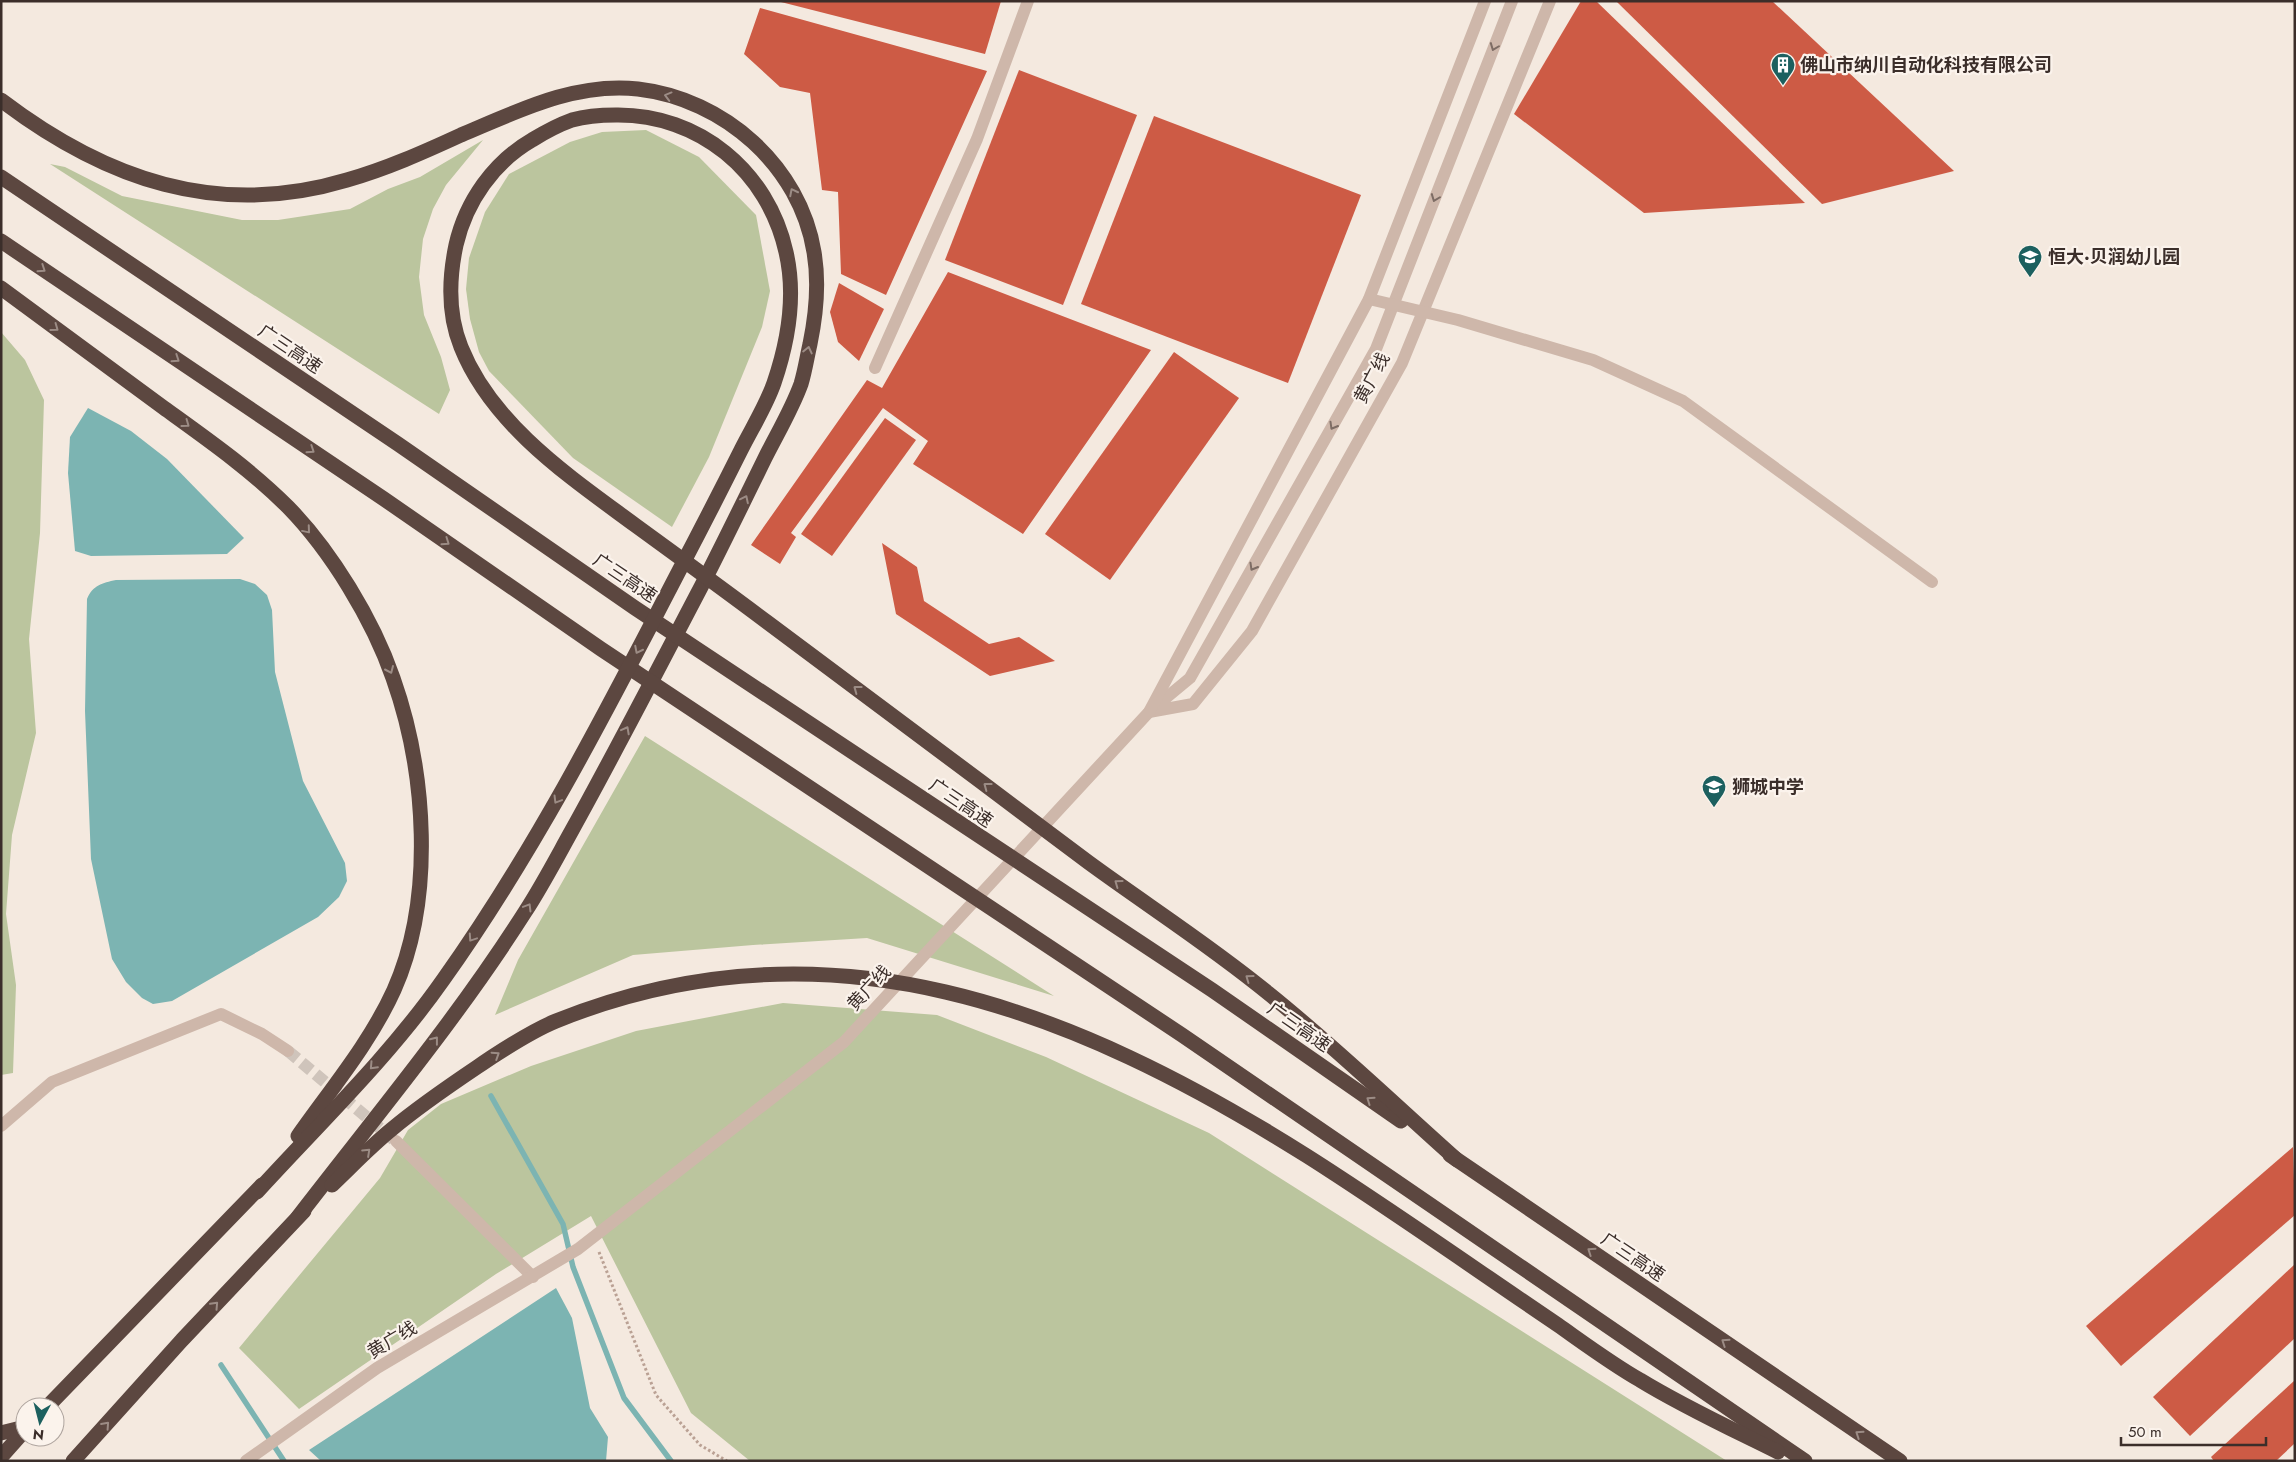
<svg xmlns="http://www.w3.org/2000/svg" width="2296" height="1462" font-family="Jost,'Noto Sans SC',sans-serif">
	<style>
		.green { fill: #bbc59e }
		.water { fill: #7cb4b2 }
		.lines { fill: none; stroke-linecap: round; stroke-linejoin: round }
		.stream { stroke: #7cb4b2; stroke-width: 5.5 }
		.building { fill: #cd5b45 }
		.minor-tunnel { stroke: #cfc4bb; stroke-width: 12; stroke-dasharray: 12 6; stroke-linecap: butt }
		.path { stroke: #baa194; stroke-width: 3; stroke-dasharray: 2.5 2.5; stroke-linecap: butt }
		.minor { stroke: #ceb7aa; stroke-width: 12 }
		.highway { stroke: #5c4740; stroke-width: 15 }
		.oneway { stroke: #7d6c64 }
		.oneway2 { stroke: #9c8c85 }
		.labels { text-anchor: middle; stroke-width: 4.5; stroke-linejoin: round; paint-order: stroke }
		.poi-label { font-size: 18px; font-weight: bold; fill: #3b2e2a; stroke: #fbf3ec; text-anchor: start }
		.street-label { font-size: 18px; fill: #3b2e2a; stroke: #fbf3ec }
	</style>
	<rect width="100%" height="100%" fill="#f4e9df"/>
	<g class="green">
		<path d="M 646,130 L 699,157 L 756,215 L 770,291 L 762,327 L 709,457 L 672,527 L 573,458 L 489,371 L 479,352 L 470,319 L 466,289 L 469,258 L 485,212 L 509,174 L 570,142 L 602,132 Z"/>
		<path d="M 483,140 L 446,185 L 433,209 L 423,239 L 419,277 L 424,315 L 441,357 L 450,390 L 439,414 L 50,164 L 65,167 L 122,196 L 242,220 L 278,220 L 350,209 L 388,189 L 420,177 Z"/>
		<path d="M 1,332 L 25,360 L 44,400 L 40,533 L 29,639 L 36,733 L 12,835 L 6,914 L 16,985 L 13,1073 L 1,1075 Z"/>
		<path d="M 645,736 L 1054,996 L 867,938 L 753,945 L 633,955 L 495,1015 L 518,960 Z"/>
		<path d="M 783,1003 L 937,1015 L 1046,1057 L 1209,1133 L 1727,1461 L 750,1461 L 691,1413 L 591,1216 L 496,1274 L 299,1409 L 239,1348 L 380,1178 L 408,1130 L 441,1104 L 531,1066 L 636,1031 Z"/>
	</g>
	<g class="water">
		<path d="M 88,408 L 131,431 L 167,459 L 244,538 L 227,554 L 91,556 L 75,551 L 68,473 L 70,437 Z"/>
		<path d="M 240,579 L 255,584 L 267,595 L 272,610 L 275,672 L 303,781 L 345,863 L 347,881 L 339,897 L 318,917 L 172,1001 L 153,1004 L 142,998 L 126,982 L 112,959 L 91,859 L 85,711 L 87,599 C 93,585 102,583 116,580 Z"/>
		<path d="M 556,1288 L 572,1318 L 590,1408 L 608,1437 L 606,1461 L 321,1461 L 309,1450 Z"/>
	</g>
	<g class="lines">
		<g class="stream">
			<path d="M 491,1096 L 563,1224 L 573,1267 L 624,1398 L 671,1461"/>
			<path d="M 221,1365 L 284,1461"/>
		</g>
	</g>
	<g class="building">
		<path d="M 777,1 L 1001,1 L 985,54 Z"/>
		<path d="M 1581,1 L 1596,1 L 1805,203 L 1644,213 L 1514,114 Z"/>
		<path d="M 1616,1 L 1772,1 L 1954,171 L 1822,204 Z"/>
		<path d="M 760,8 L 987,71 L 886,295 L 841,274 L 838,192 L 822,190 L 810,93 L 780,87 L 744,54 Z"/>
		<path d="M 1019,70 L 1137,115 L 1063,305 L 945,260 Z"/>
		<path d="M 1154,116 L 1361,195 L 1288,383 L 1081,304 Z"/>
		<path d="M 948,272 L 1151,350 L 1023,534 L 913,464 L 928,441 L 883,408 L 791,533 L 796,537 L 780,564 L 751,545 L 867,380 L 882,388 Z"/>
		<path d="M 839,283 L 884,309 L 859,361 L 838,342 L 830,312 Z"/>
		<path d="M 1174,352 L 1239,398 L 1110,580 L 1045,534 Z"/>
		<path d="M 885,418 L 916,440 L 832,556 L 801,534 Z"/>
		<path d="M 882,543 L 917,567 L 924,601 L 989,644 L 1019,637 L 1055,661 L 990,676 L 896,614 Z"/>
		<path d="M 2293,1147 L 2295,1215 L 2121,1366 L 2086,1326 Z"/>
		<path d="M 2295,1264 L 2295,1338 L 2190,1436 L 2153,1397 Z"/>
		<path d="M 2295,1380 L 2295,1443 L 2276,1461 L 2214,1461 L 2211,1457 Z"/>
	</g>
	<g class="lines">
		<path class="minor-tunnel" d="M 288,1051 L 394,1140"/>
		<path class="path" d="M 599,1252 L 656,1395 L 700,1445 L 727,1461"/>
		<g class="minor">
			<path d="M 1512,1 L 1376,349 L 1190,678 L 1149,712 L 1193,704 L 1252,631 L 1402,363 L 1550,1"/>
			<path d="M 1369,299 L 1458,320 L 1593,360 L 1683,401 L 1932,582"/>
			<path d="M 875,368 L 977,139 L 1028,1"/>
			<path d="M 1,1126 L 52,1082 L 221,1014 L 262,1034 L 288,1051"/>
			<path d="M 396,1141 L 533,1277"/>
			<path d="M 246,1461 L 377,1368 L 578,1249 L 844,1042 L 1149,712 L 1369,299 L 1485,1"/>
		</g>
		<g class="highway">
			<path d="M 1,100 C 105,179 217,219 347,180 C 386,169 424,152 461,135 C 518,111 575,82 638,89 C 724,99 800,166 814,252 C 819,281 816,315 810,344 C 807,357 805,371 801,384 C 792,409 777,434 765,458 C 744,501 723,544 701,587 C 658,669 616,751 571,832 C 556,859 542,886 525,912 C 457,1019 375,1117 298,1217"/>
			<path d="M 1,177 L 398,444 L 635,608 L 1212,990 L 1401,1121"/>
			<path d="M 1,241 L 384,499 L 601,649 L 1182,1035 L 1805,1461"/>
			<path d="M 1,288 C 55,328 110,368 164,408 C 207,439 250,469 288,507 C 331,551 373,620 393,678 C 426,771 435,898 394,990 C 370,1043 331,1089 298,1136"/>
			<path d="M 1450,1155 L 1900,1461"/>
			<path d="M 332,1185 C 352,1166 371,1146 392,1129 C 424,1102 458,1080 492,1057 C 512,1044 534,1030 556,1021 C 828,911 1074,1009 1307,1156 C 1392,1210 1475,1269 1558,1325 C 1585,1344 1612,1364 1640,1380 C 1684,1407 1732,1429 1778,1452"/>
			<path d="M 257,1192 C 320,1123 389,1057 443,980 C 535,851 607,710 680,569 C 701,529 721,490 741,450 C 752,428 766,406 774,383 C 788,342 796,295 786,252 C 768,171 699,114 616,115 C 602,115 586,116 572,120 C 558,125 545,132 532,140 C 494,162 466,201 456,245 C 449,278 448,315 461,347 C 492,425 570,477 635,525 C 679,557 723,589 767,622 C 874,701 981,782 1088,862 C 1148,906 1211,946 1268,993 C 1333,1045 1394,1104 1457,1160"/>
			<path d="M 47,1407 L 262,1185"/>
			<path d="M 1,1433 L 25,1427"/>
			<path d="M 1,1457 L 25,1430"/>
			<path d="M 73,1461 L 182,1340 L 304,1211"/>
		</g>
	</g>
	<defs><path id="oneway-chevron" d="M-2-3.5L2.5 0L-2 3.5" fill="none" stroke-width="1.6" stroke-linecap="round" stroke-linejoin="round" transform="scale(1.25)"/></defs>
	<g class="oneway">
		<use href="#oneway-chevron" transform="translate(1494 47) rotate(111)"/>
		<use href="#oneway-chevron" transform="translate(1435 198) rotate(111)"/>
		<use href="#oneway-chevron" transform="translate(1333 426) rotate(120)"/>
		<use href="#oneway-chevron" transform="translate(1253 567) rotate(120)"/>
	</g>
	<g class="oneway2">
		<use href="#oneway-chevron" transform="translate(668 96) rotate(-165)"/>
		<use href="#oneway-chevron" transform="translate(793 192) rotate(-117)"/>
		<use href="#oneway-chevron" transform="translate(42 269) rotate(34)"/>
		<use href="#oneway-chevron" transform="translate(55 328) rotate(36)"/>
		<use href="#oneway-chevron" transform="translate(808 350) rotate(-77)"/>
		<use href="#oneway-chevron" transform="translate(176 359) rotate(34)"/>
		<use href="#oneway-chevron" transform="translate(186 424) rotate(36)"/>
		<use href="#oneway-chevron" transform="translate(311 450) rotate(34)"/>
		<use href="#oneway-chevron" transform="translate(745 499) rotate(-64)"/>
		<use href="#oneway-chevron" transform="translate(307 530) rotate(50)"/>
		<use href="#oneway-chevron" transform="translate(446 542) rotate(35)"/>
		<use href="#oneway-chevron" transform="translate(638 650) rotate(117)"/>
		<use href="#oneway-chevron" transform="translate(390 670) rotate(66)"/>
		<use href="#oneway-chevron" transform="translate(857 689) rotate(-143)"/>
		<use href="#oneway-chevron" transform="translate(626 730) rotate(-62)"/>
		<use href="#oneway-chevron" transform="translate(987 786) rotate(-143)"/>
		<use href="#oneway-chevron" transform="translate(557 800) rotate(121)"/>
		<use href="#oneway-chevron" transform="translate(1118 883) rotate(-144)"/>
		<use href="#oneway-chevron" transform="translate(528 907) rotate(-59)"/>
		<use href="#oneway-chevron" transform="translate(472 938) rotate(124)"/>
		<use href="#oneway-chevron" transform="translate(1249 978) rotate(-144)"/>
		<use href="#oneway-chevron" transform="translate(435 1040) rotate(-52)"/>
		<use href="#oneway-chevron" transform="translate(496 1055) rotate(-33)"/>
		<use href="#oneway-chevron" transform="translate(373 1066) rotate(133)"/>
		<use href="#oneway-chevron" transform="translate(1370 1100) rotate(-145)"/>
		<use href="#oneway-chevron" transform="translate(367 1152) rotate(-43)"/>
		<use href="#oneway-chevron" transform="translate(1591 1251) rotate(-146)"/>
		<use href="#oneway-chevron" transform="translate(215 1305) rotate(-47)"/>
		<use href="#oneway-chevron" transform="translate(1725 1342) rotate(-146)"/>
		<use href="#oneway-chevron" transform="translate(106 1425) rotate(-48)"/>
		<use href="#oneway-chevron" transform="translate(1859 1434) rotate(-146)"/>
	</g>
	<defs>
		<symbol id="building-pin" viewBox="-11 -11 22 30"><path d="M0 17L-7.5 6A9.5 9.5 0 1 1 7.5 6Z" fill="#1c605f" stroke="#fbf3ec"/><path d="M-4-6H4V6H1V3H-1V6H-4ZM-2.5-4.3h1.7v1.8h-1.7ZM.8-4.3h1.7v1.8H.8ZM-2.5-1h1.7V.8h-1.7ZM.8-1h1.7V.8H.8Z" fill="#fff"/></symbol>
		<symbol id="school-pin" viewBox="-11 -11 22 30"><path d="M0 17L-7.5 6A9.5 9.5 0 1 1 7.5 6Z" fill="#1c605f" stroke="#fbf3ec"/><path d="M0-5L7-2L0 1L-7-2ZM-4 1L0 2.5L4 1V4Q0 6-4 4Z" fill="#fff"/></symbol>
	</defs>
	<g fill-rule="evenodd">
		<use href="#building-pin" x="1769" y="51" width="28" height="38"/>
		<use href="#school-pin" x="2016" y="243" width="28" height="38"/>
		<use href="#school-pin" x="1700" y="773" width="28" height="38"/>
	</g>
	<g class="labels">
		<g class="poi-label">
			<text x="1800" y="71">佛山市纳川自动化科技有限公司</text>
			<text x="2048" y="263">恒大·贝润幼儿园</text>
			<text x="1732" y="793">狮城中学</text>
		</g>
		<g class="street-label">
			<text transform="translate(290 349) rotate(34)" y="6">广三高速</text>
			<text transform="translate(1372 378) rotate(-62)" y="6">黄广线</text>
			<text transform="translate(625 578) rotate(34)" y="6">广三高速</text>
			<text transform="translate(961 803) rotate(34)" y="6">广三高速</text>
			<text transform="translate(869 988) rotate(-47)" y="6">黄广线</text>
			<text transform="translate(1299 1027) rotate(35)" y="6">广三高速</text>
			<text transform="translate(1633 1257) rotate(34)" y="6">广三高速</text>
			<text transform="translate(392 1340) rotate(-31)" y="6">黄广线</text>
		</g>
	</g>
	<rect width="2296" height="1462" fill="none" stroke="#3b2e2a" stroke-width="5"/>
	<g transform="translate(40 1422) rotate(187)"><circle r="24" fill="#fbf3ec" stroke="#aea49e"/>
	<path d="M0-4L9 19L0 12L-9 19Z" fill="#1c605f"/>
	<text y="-8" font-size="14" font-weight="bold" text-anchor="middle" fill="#3b2e2a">N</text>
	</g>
	<path d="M2121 1437v8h145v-8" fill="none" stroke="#3b2e2a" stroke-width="2.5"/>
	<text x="2128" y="1437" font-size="15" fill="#3b2e2a" stroke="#fbf3ec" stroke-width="4" paint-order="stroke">50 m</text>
</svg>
